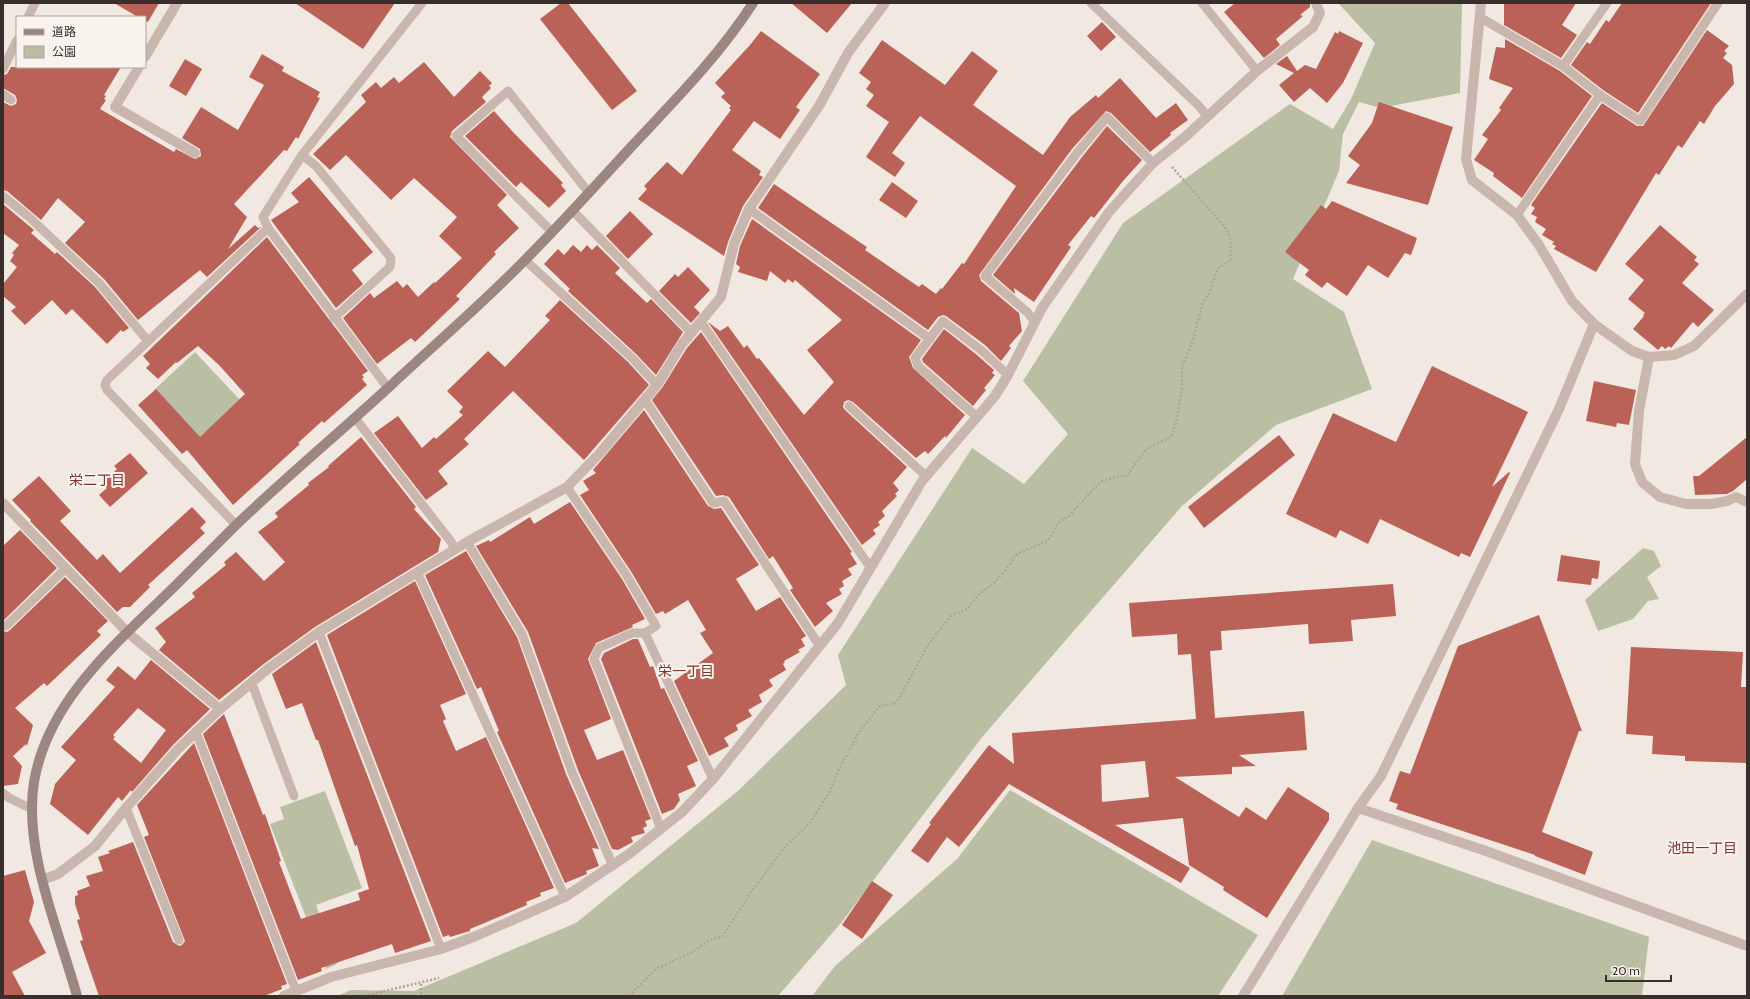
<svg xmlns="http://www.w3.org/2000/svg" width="1750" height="999" font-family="Cabin,'Noto Sans JP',sans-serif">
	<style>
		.green { fill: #babfa3 }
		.building { fill: #ba6257; fill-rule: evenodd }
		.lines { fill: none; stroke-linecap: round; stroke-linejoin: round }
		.path { stroke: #b4a199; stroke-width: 2.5; stroke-dasharray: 2 2; stroke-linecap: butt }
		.lane { stroke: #c9b7ae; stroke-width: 9 }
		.street { stroke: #c9b7ae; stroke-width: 10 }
		.secondary { stroke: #9c8780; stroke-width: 10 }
		.labels { text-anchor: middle; stroke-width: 4; stroke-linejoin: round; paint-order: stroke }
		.neighbourhood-label { font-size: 14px; fill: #7f362d; stroke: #f9f3ee }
	</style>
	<rect width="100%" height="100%" fill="#f1e8e2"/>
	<g class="green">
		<path d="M 1338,3 L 1462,3 L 1460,93 L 1380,108 L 1359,102 L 1343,134 L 1339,171 L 1293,279 L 1344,312 L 1372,389 L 1276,425 L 1182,506 L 983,736 L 841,923 L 778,996 L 337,996 L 351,990 L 414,991 L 576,923 L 739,790 L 846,685 L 838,655 L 972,448 L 1024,484 L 1068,434 L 1023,381 L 1123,223 L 1290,104 L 1333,129 L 1351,99 L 1375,43 Z"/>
		<path d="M 195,352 L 240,400 L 199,438 L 154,390 Z"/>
		<path d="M 1643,548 L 1654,551 L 1661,566 L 1647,577 L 1659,599 L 1648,601 L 1633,619 L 1598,631 L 1585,600 Z"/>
		<path d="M 1010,790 L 1258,935 L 1218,996 L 812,996 L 835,966 L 957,859 Z"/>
		<path d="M 325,791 L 362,888 L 316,905 L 337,964 L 326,969 L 270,824 L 284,819 L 280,807 Z"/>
		<path d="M 1372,840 L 1649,937 L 1642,996 L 1282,996 Z"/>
	</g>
	<g class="building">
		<path d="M 114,3 L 159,3 L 148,22 L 145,21 L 145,17 L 138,17 Z"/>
		<path d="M 295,3 L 395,3 L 363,49 Z"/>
		<path d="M 561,3 L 568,3 L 637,91 L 612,110 L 540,19 Z"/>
		<path d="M 791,3 L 852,3 L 827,33 Z"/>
		<path d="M 1235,3 L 1310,3 L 1310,7 L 1300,15 L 1303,16 L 1276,39 L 1280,45 L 1264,58 L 1224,12 Z"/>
		<path d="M 1576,3 L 1562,25 L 1577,35 L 1561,58 L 1504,25 L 1504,4 Z"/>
		<path d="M 1622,3 L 1711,3 L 1638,113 L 1603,90 L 1571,65 L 1587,42 L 1590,44 L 1606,20 L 1609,22 Z"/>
		<path d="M 1102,22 L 1116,37 L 1101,51 L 1087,36 Z"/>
		<path d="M 1707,30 L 1729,46 L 1724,51 L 1727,53 L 1723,58 L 1732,65 L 1734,84 L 1715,106 L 1704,124 L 1700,121 L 1682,148 L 1678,145 L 1659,175 L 1656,173 L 1596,272 L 1554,249 L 1556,246 L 1552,244 L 1554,242 L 1542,235 L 1546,229 L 1535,222 L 1537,217 L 1531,214 L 1535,208 L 1531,205 L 1602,103 L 1637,126 L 1643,126 Z"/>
		<path d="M 761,31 L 820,74 L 796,107 L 800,110 L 780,139 L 754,121 L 732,150 L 761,171 L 759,175 L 763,177 L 743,206 L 728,242 L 724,256 L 638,199 L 647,189 L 644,186 L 667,162 L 682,175 L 731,110 L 729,108 L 731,106 L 721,97 L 725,93 L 715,83 L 750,45 Z"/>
		<path d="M 1339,31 L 1363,43 L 1343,83 L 1327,103 L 1310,88 L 1294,102 L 1279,85 L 1294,73 L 1276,64 L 1287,56 L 1297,71 L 1305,65 L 1316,69 L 1335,32 L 1338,34 Z"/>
		<path d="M 1505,39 L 1560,71 L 1592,96 L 1522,198 L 1493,176 L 1494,173 L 1474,160 L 1488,139 L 1482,135 L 1501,110 L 1499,108 L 1513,88 L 1489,79 L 1496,47 L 1505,48 Z"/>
		<path d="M 882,40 L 945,85 L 972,51 L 998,71 L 973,105 L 1043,155 L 1070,117 L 1096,95 L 1098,98 L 1120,78 L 1156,118 L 1176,103 L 1188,120 L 1170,133 L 1171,135 L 1150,152 L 1111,113 L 1106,111 L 1072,149 L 979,275 L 981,281 L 1019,313 L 1022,331 L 1009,346 L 1011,348 L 1001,361 L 985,345 L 946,316 L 943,315 L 938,317 L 928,330 L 758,208 L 774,184 L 858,241 L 867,247 L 865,250 L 919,287 L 922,284 L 936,294 L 941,288 L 942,289 L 962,263 L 964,264 L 1016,186 L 920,116 L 892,153 L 905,163 L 895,177 L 866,157 L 889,122 L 866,106 L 874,95 L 866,89 L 871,82 L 859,73 Z"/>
		<path d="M 262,54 L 284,67 L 282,71 L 320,92 L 317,97 L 320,98 L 298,139 L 296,137 L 287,151 L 284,150 L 234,204 L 247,217 L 228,249 L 255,225 L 258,228 L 261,227 L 207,277 L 200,270 L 138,320 L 104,279 L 65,243 L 85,222 L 58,198 L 41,220 L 7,191 L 3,190 L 3,102 L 11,106 L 16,104 L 17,100 L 15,95 L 3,88 L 3,75 L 7,74 L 11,67 L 121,67 L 104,95 L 106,96 L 104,99 L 106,100 L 100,109 L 174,152 L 176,149 L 195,159 L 201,156 L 200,149 L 182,138 L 201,107 L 238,130 L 264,85 L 249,77 Z"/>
		<path d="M 185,59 L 202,69 L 186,96 L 169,86 Z"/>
		<path d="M 424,62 L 454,97 L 480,71 L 492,83 L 489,86 L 491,88 L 482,97 L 486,102 L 452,131 L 450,137 L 507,195 L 497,205 L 519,228 L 494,252 L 496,254 L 456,296 L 460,299 L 432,326 L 415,342 L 411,338 L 377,364 L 343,318 L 370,293 L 374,298 L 397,281 L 403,288 L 407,284 L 418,297 L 434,282 L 435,283 L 462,258 L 439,236 L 457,217 L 414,178 L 391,200 L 346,155 L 330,170 L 313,154 L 366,102 L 361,95 L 376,82 L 381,88 L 394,77 L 399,83 Z"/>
		<path d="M 1379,102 L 1453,127 L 1428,205 L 1346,183 L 1360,165 L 1348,156 L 1372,123 Z"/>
		<path d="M 494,111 L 512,131 L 563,183 L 561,185 L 566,191 L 549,208 L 521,182 L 516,187 L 465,136 Z"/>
		<path d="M 1107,126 L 1142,160 L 1123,181 L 1094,218 L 1091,216 L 1068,245 L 1071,247 L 1034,302 L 1014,288 L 1015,294 L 993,275 L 1082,157 Z"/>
		<path d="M 309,177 L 373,252 L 352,270 L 363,284 L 336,308 L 271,220 L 299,202 L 291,193 Z"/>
		<path d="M 892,182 L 918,201 L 906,218 L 879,200 Z"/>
		<path d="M 1332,201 L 1417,238 L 1411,255 L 1405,253 L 1388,278 L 1368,265 L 1347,296 L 1327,282 L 1322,288 L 1305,275 L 1309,270 L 1285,252 L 1321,205 L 1326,209 Z"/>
		<path d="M 3,204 L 34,230 L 31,233 L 55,254 L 57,252 L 95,287 L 129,328 L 123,332 L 121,330 L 107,344 L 72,309 L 66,315 L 52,300 L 25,325 L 11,311 L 16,307 L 3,296 L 3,284 L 17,267 L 10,261 L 14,255 L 12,253 L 19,245 L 3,233 Z"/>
		<path d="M 630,211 L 653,234 L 628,259 L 606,236 Z"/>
		<path d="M 752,219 L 921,340 L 909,357 L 913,368 L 965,415 L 946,438 L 945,436 L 928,454 L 925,451 L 916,458 L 853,402 L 848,400 L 844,402 L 843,407 L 845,410 L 907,467 L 893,483 L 899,490 L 895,494 L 897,496 L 882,511 L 885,516 L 878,522 L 880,525 L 873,530 L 876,534 L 862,545 L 708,322 L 720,331 L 728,326 L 744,348 L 747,345 L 757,359 L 759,358 L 804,415 L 834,382 L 807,350 L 842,320 L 795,280 L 793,283 L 788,279 L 785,283 L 770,271 L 767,281 L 738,272 L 740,267 L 736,264 L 740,246 Z"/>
		<path d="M 1660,225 L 1697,257 L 1694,260 L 1699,264 L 1682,283 L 1714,310 L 1698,327 L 1693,322 L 1671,348 L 1669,346 L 1665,349 L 1662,346 L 1658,350 L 1633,329 L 1644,316 L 1643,315 L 1645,313 L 1628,299 L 1644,280 L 1625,264 Z"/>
		<path d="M 267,237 L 368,371 L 362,375 L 364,377 L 362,379 L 367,385 L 324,423 L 322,421 L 298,443 L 300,444 L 233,505 L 187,450 L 182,454 L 138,405 L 156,389 L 200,437 L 245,394 L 219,365 L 198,346 L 177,363 L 176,362 L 158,379 L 146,368 L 150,364 L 143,356 Z"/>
		<path d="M 573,245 L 581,252 L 587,245 L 592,250 L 597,245 L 620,268 L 615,273 L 647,303 L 651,299 L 683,332 L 656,375 L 636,354 L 568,291 L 570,289 L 544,264 L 558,249 L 564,255 Z"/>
		<path d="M 688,267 L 710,290 L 694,307 L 700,313 L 691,323 L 659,291 L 675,274 L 678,277 Z"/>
		<path d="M 560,300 L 628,362 L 649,385 L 584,460 L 513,391 L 464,439 L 469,444 L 438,471 L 448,484 L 426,500 L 374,433 L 398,416 L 422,448 L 434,437 L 436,439 L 463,415 L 459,412 L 463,407 L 447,391 L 488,351 L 505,367 L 550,320 L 545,316 Z"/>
		<path d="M 944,329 L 977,355 L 994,370 L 992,373 L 995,375 L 984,388 L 986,390 L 973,406 L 923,362 L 922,359 Z"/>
		<path d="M 701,332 L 852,552 L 850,553 L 857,564 L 848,569 L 852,575 L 842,581 L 844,586 L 839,589 L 842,594 L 826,603 L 833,611 L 815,627 L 790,590 L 793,588 L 773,556 L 769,559 L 729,497 L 723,495 L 716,496 L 652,400 L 662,388 L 687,348 Z"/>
		<path d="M 1432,366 L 1528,412 L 1492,487 L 1509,472 L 1510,473 L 1470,557 L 1461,553 L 1459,557 L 1380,519 L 1368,544 L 1340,530 L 1336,538 L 1286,514 L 1333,413 L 1396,442 Z"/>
		<path d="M 1594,381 L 1636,390 L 1629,425 L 1617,423 L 1616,427 L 1586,421 Z"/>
		<path d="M 644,410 L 708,506 L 714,509 L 721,508 L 759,565 L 736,579 L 756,611 L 780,597 L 806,636 L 801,639 L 805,646 L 798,650 L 800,652 L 784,661 L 785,662 L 783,664 L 786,670 L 769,680 L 773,686 L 759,695 L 762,702 L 748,710 L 752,716 L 736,725 L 738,730 L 724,738 L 729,746 L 709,756 L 674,681 L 713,653 L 700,633 L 706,630 L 688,600 L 665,614 L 663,611 L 656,614 L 632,573 L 580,495 L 589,490 L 583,481 L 596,473 L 593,470 Z"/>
		<path d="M 1279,435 L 1295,455 L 1204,528 L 1188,507 Z"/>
		<path d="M 361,437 L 416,507 L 414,509 L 441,539 L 438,552 L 315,627 L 265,663 L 219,700 L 159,650 L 166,642 L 155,628 L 195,597 L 192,593 L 226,565 L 224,562 L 236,552 L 264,581 L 285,562 L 258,532 L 278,517 L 275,513 L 309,485 L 308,483 L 329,467 L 328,466 Z"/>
		<path d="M 1747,437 L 1747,479 L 1733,491 L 1727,494 L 1695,495 L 1693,476 L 1699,476 Z"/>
		<path d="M 130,453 L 148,473 L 110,507 L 99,495 L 107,488 L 102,483 L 117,469 L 114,466 Z"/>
		<path d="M 39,476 L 71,511 L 60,521 L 97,560 L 103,554 L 120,573 L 192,507 L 206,522 L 200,528 L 205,533 L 148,585 L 150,587 L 130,607 L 123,607 L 117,612 L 30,521 L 31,520 L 12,500 Z"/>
		<path d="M 570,502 L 622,579 L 645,619 L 632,625 L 633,627 L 596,643 L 588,659 L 611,719 L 584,730 L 597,760 L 623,750 L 651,819 L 645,821 L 647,826 L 643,828 L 645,833 L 631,837 L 633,842 L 618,850 L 612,849 L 578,770 L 528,632 L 476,546 L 489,540 L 490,542 L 530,517 L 534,524 Z"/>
		<path d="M 20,530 L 57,568 L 3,621 L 3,546 Z"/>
		<path d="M 466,551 L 517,637 L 566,774 L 599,849 L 592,848 L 599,866 L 586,871 L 587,874 L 565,883 L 497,732 L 499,731 L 481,687 L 477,689 L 425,575 Z"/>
		<path d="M 1561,555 L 1600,561 L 1598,579 L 1592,578 L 1591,585 L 1557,581 Z"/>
		<path d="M 65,577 L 108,621 L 97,631 L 101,635 L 47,686 L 44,683 L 15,708 L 33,725 L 27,746 L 26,744 L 13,756 L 22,766 L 18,784 L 3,786 L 3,631 L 7,632 L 10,630 Z"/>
		<path d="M 415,581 L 466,694 L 440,705 L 446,719 L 443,721 L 456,751 L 486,737 L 554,888 L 540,893 L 541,896 L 526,902 L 527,905 L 470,929 L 470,931 L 450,937 L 449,935 L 443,937 L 327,635 Z"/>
		<path d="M 1393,584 L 1396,616 L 1351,620 L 1353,641 L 1309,644 L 1308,624 L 1221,631 L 1222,650 L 1210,651 L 1215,718 L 1304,711 L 1307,750 L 1239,755 L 1256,766 L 1232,767 L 1232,774 L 1175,777 L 1239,817 L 1246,807 L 1266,820 L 1288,787 L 1329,813 L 1329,820 L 1267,918 L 1223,890 L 1224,887 L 1189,865 L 1183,818 L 1115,825 L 1190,868 L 1181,883 L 1009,784 L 959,847 L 947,837 L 928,863 L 911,851 L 931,824 L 929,823 L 989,745 L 1014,764 L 1012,733 L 1196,719 L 1191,654 L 1178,655 L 1177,634 L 1132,637 L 1129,603 ZM 1145,761 L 1149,797 L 1102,802 L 1101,765 Z"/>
		<path d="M 1539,615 L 1582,731 L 1579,731 L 1542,832 L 1593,852 L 1585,875 L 1535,856 L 1535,855 L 1396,809 L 1398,804 L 1389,801 L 1400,771 L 1410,774 L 1458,646 Z"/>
		<path d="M 633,639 L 638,639 L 650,667 L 653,666 L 661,689 L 664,688 L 698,761 L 687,766 L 696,786 L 678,794 L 680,800 L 674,809 L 662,814 L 601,659 L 604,653 Z"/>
		<path d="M 316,642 L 431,941 L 395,953 L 392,944 L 321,968 L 322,971 L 298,980 L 203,734 L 224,714 L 263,815 L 265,814 L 281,861 L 279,862 L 301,919 L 360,900 L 358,893 L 369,889 L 357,845 L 355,846 L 318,740 L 316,740 L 302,703 L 286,709 L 272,674 Z"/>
		<path d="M 1631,647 L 1743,652 L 1741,687 L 1747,687 L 1747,763 L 1685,761 L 1685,756 L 1652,754 L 1653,736 L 1626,734 Z"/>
		<path d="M 151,660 L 210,709 L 173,745 L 132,792 L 131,790 L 122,801 L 118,797 L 88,835 L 50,804 L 55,784 L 76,760 L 61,747 L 115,687 L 106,680 L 118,666 L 135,680 ZM 138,708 L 166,730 L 141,763 L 113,739 L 115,737 L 113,735 Z"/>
		<path d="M 194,743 L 287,984 L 281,986 L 282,989 L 264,996 L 99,996 L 80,941 L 83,940 L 77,920 L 80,919 L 75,904 L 75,896 L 78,895 L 77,891 L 90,886 L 86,876 L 103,871 L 98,857 L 110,853 L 108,851 L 133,842 L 173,942 L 179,946 L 182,945 L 185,941 L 144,837 L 149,835 L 137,805 Z"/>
		<path d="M 25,870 L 34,902 L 29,921 L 46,953 L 12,972 L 25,996 L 3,996 L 3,876 Z"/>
		<path d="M 872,881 L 893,895 L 862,939 L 842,925 Z"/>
	</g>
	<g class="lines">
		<g class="path">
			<path d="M 421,984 L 421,996"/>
			<path d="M 364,996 L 439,978"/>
			<path d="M 629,996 L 656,969 L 692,952 L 710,940 L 723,936 L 751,892 L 785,847 L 810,823 L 830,791 L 840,767 L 859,732 L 880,706 L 894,704 L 900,697 L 928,645 L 951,616 L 967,609 L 980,593 L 993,584 L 1009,566 L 1015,555 L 1047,541 L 1053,533 L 1058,523 L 1069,516 L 1100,482 L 1119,476 L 1127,476 L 1146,449 L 1171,437 L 1176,422 L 1182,388 L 1182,367 L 1193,340 L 1202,305 L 1211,289 L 1217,269 L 1231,260 L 1230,237 L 1224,226 L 1172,167"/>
		</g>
		<g class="lane">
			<path d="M 1091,3 L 1199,106 L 1207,116"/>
			<path d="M 1202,3 L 1257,71"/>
			<path d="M 28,17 L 35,3"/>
			<path d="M 1481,18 L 1563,66 L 1600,95 L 1517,215"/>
			<path d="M 1563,66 L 1607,3"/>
			<path d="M 3,69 L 17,40"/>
			<path d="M 3,94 L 11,100"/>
			<path d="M 1600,95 L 1640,121 L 1718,3"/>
			<path d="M 302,155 L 316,166 L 391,258 L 390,267 L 334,318"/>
			<path d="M 3,196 L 28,216 L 99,283 L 148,341"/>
			<path d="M 749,209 L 930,339"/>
			<path d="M 573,211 L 692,333"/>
			<path d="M 268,228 L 388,388"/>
			<path d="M 552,232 L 456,136 L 508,91 L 589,193"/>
			<path d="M 525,260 L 632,358 L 657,385"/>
			<path d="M 701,322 L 870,567"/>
			<path d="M 1035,322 L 1027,312 L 985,276 L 1077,153 L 1107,117 L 1153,163"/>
			<path d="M 645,400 L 713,503 L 724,501 L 819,645"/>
			<path d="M 849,406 L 926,476"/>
			<path d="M 977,417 L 918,366 L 915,358 L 943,321 L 981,350 L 1008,375"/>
			<path d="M 355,418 L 452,543 L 454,549"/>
			<path d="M 567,487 L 627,576 L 656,626 L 645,633 L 713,779"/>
			<path d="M 236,525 L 107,390 L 105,385 L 107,380 L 268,228 L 263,217 L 302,155 L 422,3"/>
			<path d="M 467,542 L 522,634 L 572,772 L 613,866"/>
			<path d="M 417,572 L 565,897"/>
			<path d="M 6,626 L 66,568"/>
			<path d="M 319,632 L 441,949"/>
			<path d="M 645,633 L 632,633 L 599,648 L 594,659 L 661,829"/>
			<path d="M 252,684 L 294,796"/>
			<path d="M 196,732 L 296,991"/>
			<path d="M 3,793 L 9,798 L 32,809"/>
			<path d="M 126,808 L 179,940"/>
		</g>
		<g class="street">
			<path d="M 145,57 L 177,3"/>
			<path d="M 139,67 L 115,107 L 195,153"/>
			<path d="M 1594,324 L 1632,351 L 1649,357 L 1639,411 L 1635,464 L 1642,482 L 1660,497 L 1686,504 L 1711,504 L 1727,501 L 1736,497 L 1747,502"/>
			<path d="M 1649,357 L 1674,355 L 1694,346 L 1747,294"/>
			<path d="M 3,503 L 128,633 L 220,709"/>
			<path d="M 1358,808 L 1486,851 L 1747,946"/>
			<path d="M 42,880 L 58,874 L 95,846 L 126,808 L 178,749 L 220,709 L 269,668 L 319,632 L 467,542 L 567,487 L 599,454 L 657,385 L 682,344 L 721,297 L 734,244 L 749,209 L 819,106 L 848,53 L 885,3"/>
			<path d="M 284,996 L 331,977 L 441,949 L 476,936 L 565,897 L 629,854 L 682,812 L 713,779 L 838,623 L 922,481 L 995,396 L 1008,375 L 1042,308 L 1109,212 L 1153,163 L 1185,137 L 1257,71 L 1313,27 L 1320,13 L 1316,3"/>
			<path d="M 1243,996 L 1358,808 L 1381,776 L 1559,409 L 1594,324 L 1572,301 L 1539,245 L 1517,215 L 1472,180 L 1466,159 L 1481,3"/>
		</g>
		<path class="secondary" d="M 77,996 C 59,930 23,851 34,782 C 48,699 119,641 175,586 C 195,566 215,546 235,526 C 285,478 338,434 389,387 C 434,345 482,304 526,259 C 562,223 597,184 632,146 C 675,100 719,56 753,3"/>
	</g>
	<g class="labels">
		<g class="neighbourhood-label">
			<text x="97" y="485">栄二丁目</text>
			<text x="686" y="676">栄一丁目</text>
			<text x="1702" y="853">池田一丁目</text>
		</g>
	</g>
	<rect width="1750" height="999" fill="none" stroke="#382e2c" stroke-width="8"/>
	<rect x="16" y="16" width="130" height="52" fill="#f9f3ee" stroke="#aca4a0"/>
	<rect x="24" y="29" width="20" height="6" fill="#9c8780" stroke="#aca4a0"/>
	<text x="52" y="36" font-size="12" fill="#382e2c">道路</text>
	<rect x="24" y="46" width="20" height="12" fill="#babfa3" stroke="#aca4a0"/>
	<text x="52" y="56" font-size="12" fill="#382e2c">公園</text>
	<path d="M1606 975v6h65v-6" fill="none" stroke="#382e2c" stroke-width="2"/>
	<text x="1612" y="975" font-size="12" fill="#382e2c" stroke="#f9f3ee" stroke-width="3" paint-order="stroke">20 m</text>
</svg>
